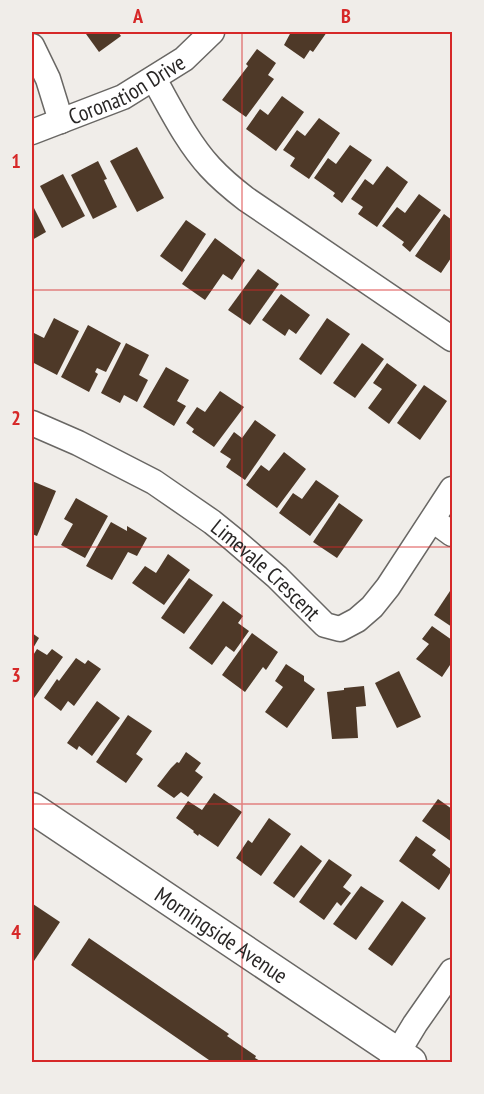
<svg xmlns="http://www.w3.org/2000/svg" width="484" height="1094" font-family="'PT Sans Narrow',sans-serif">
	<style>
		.building { fill: #4e3928 }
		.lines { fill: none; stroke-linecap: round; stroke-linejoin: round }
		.minor-casing { stroke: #696764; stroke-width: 27 }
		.major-casing { stroke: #696764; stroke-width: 33 }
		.minor { stroke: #fff; stroke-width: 24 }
		.major { stroke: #fff; stroke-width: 30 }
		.grid { fill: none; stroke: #d62828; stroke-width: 1.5; stroke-opacity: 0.55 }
		.labels { text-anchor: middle; stroke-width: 6; stroke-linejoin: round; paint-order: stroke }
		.street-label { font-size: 22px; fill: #292726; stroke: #f0ede9 }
		.neatline { fill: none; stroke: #d62828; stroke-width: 2 }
		.grid-label { font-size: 20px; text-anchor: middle; font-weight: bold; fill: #d62828 }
	</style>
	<rect width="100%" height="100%" fill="#f0ede9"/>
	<g class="building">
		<path d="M 86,32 L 118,32 L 121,36 L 99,52 L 86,34 Z"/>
		<path d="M 291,32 L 327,32 L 313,52 L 310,50 L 304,59 L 284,45 Z"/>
		<path d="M 257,49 L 276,63 L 268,75 L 274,79 L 246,117 L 222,100 L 248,66 L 246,64 Z"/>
		<path d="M 282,96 L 304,112 L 276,151 L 246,129 L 260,109 L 268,115 Z"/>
		<path d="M 319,118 L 340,133 L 309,179 L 290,166 L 295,158 L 283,150 L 297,130 L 305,136 Z"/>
		<path d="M 350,145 L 372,160 L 342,203 L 333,196 L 335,193 L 314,178 L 328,158 L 336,164 Z"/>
		<path d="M 137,147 L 164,198 L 137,212 L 110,161 Z"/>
		<path d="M 98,161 L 107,179 L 104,180 L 117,207 L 93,219 L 71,175 Z"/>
		<path d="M 387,166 L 408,182 L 377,227 L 358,214 L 363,207 L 351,199 L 365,179 L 373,185 Z"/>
		<path d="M 63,174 L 85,216 L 62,228 L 40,186 Z"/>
		<path d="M 419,194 L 441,210 L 410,252 L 402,245 L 404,242 L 382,226 L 397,207 L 405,213 Z"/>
		<path d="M 32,204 L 46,232 L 32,240 Z"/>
		<path d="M 444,214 L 452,220 L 452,259 L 451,258 L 441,273 L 415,256 Z"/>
		<path d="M 186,220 L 206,234 L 182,272 L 160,256 Z"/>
		<path d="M 215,238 L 245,260 L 232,280 L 223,274 L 205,300 L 182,284 Z"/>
		<path d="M 258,269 L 279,284 L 250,325 L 228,310 Z"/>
		<path d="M 281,294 L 310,315 L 296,334 L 289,329 L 285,336 L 262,320 Z"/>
		<path d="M 54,318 L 79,331 L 57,375 L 32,362 L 32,338 L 34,333 L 44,338 Z"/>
		<path d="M 327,318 L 350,334 L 321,375 L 299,359 Z"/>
		<path d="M 88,325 L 121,343 L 106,372 L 97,368 L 95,372 L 98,374 L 89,392 L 61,377 Z"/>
		<path d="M 126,343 L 149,355 L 139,375 L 148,380 L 137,402 L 124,395 L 120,403 L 101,393 Z"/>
		<path d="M 362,343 L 384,359 L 355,398 L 333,383 Z"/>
		<path d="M 387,363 L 417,385 L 389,424 L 368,408 L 382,389 L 373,383 Z"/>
		<path d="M 166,367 L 189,380 L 177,401 L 186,406 L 174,426 L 143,407 Z"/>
		<path d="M 424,385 L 447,401 L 420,440 L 397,423 Z"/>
		<path d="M 220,391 L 244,407 L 214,447 L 192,432 L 194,429 L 186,423 L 197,407 L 205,412 Z"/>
		<path d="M 255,420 L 276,435 L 245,480 L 226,467 L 231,459 L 220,452 L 234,432 L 242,438 Z"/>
		<path d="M 284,452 L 306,469 L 277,508 L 246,485 L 261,465 L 269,471 Z"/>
		<path d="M 316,480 L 339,496 L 310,536 L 279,513 L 293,493 L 302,499 Z"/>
		<path d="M 32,481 L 56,491 L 37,536 L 32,534 Z"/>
		<path d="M 76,498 L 108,516 L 85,558 L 61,545 L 73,524 L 64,519 Z"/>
		<path d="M 339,503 L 363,520 L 337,558 L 313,542 Z"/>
		<path d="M 111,522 L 127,531 L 127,526 L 147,538 L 137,556 L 128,552 L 112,580 L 86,566 Z"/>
		<path d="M 168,554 L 190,570 L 164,605 L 132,583 L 145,566 L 156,573 Z"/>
		<path d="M 189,578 L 213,595 L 184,634 L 161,618 Z"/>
		<path d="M 450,591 L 452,593 L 452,627 L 434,615 Z"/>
		<path d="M 223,601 L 243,616 L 238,623 L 249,631 L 234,652 L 226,646 L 212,665 L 189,648 Z"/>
		<path d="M 432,626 L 452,640 L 452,662 L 442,677 L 416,659 L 429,644 L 422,639 Z"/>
		<path d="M 32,633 L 39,638 L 32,650 Z"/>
		<path d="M 252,633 L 278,652 L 266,670 L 263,667 L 245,692 L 222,675 Z"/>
		<path d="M 37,649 L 47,655 L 52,649 L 63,657 L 32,701 L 32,657 Z"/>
		<path d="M 76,658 L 85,664 L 88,660 L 101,669 L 74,706 L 68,701 L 61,711 L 44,698 L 57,679 L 59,681 Z"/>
		<path d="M 286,664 L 304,676 L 304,681 L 315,689 L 287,728 L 265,712 L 283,687 L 275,681 Z"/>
		<path d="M 399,671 L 421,717 L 397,728 L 375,683 Z"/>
		<path d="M 364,686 L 366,706 L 356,707 L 358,738 L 332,739 L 327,692 L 344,690 L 344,688 Z"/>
		<path d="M 97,701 L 120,718 L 92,756 L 79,746 L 77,750 L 67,743 Z"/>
		<path d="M 128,715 L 152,731 L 136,754 L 143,759 L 126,783 L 96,762 Z"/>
		<path d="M 186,752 L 201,763 L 195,771 L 203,777 L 188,797 L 181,792 L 174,798 L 157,786 L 171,768 L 177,762 L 179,763 Z"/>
		<path d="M 214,793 L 242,812 L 218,847 L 199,834 L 198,836 L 193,832 L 194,831 L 176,818 L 188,801 L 202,810 Z"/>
		<path d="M 438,799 L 452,809 L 452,842 L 422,821 Z"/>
		<path d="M 269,818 L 291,834 L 261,876 L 236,858 L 248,840 L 252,843 Z"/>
		<path d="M 416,836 L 436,850 L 432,855 L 452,870 L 439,890 L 399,861 Z"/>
		<path d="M 301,845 L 322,861 L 294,898 L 273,883 Z"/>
		<path d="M 329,859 L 352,875 L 343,887 L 351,893 L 341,906 L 337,902 L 324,920 L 299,902 Z"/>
		<path d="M 361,886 L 384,901 L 356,940 L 333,924 Z"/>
		<path d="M 402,901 L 426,918 L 392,966 L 368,949 Z"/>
		<path d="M 33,904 L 60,922 L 32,964 L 32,905 Z"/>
		<path d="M 89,938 L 229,1034 L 227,1036 L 256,1056 L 255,1058 L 262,1062 L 207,1062 L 209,1060 L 71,965 Z"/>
	</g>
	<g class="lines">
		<defs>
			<g id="minor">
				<path d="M 32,46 L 48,79 L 61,121"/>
				<path d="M 154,79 C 171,109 187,142 210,167 C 221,179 233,189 246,199 L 452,339"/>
				<path id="s1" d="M 32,132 L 123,97 L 184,59 L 212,32"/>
				<path id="s2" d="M 32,423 L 78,443 L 154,482 L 212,522 L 233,539 L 277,577 L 325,625 L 340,629 L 357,620 L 372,607 L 388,587 L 452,489"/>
				<path d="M 433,520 L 452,534"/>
				<path d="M 392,1062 L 415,1024 L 452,971"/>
			</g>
			<g id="major">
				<path id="s3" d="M 32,808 L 411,1062"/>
			</g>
		</defs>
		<use href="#minor" class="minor-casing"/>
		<use href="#major" class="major-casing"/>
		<use href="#minor" class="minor"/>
		<use href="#major" class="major"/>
	</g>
	<path class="grid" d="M 242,32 L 242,1062M 32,290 L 452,290M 32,547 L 452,547M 32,804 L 452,804"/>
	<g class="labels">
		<g class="street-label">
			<text dy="8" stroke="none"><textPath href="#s1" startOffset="104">Coronation Drive</textPath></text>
			<text dy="8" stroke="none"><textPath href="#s2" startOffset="278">Limevale Crescent</textPath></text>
			<text dy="8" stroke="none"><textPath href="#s3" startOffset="228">Morningside Avenue</textPath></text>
		</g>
	</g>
	<rect width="484" height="1094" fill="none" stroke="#f0ede9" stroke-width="66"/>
	<rect x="33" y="33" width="418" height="1028" class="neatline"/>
	<g class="grid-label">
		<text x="138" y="23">A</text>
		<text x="346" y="23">B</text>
		<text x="16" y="168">1</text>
		<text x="16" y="425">2</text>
		<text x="16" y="682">3</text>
		<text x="16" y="939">4</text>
	</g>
</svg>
